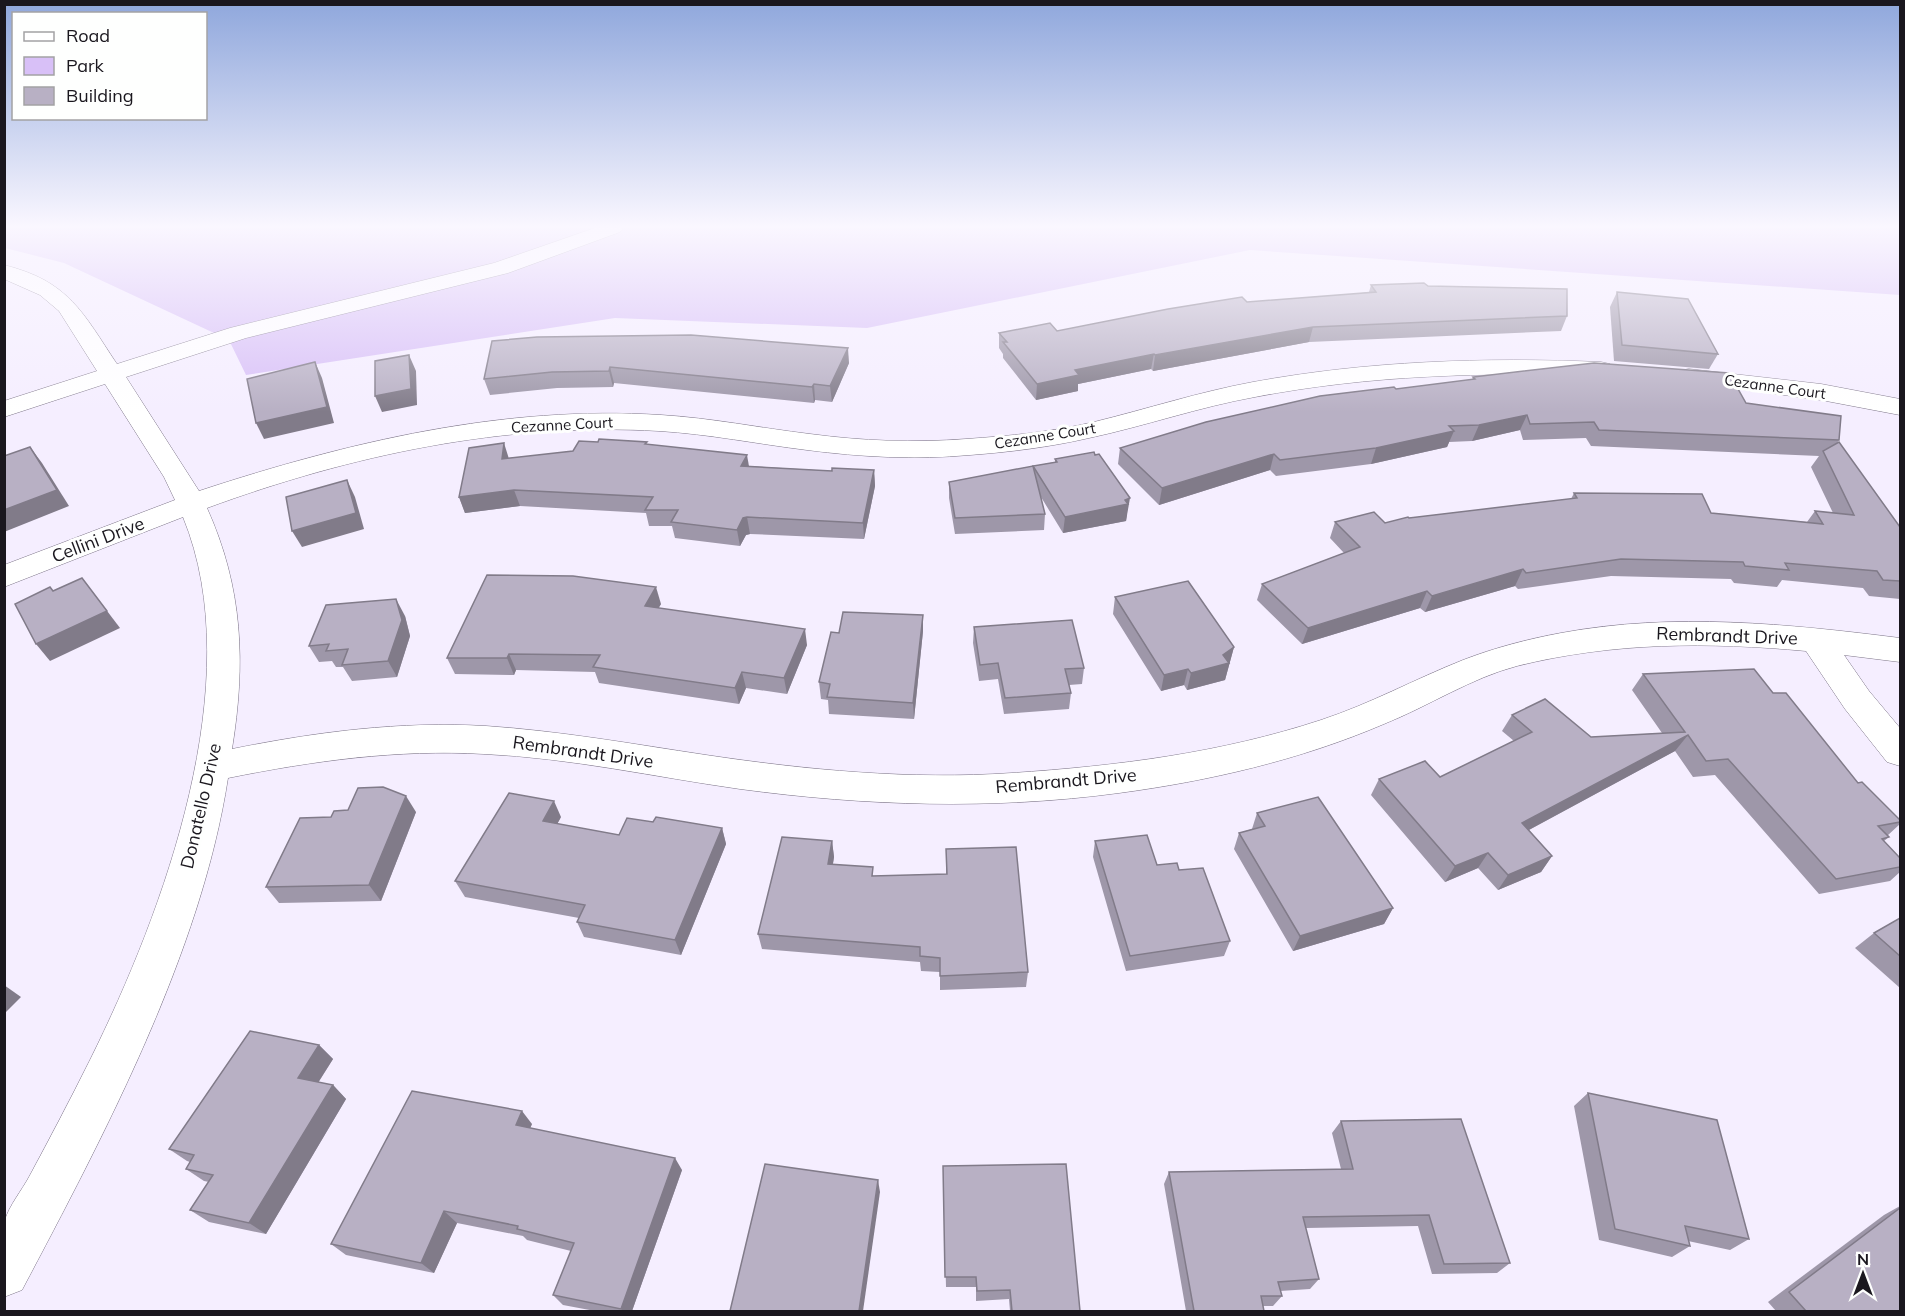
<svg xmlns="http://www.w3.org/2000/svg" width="1905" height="1316" font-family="Mulish,sans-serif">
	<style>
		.green { fill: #d8c0f7 }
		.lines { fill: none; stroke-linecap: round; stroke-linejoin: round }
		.street-casing { stroke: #7d7588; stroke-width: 1 }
		.street { fill: #fff; fill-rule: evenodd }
		.wall { fill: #9e97a9 }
		.shaded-wall { fill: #817b89 }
		.building { fill: #b8b0c4; stroke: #817b89; stroke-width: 1.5 }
		.labels { text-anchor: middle; stroke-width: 6; stroke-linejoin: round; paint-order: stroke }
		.far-street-label { font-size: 15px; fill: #1a171e; stroke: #fefffe }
		.street-label { font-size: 18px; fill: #1a171e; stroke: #fefffe }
	</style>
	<rect width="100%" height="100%" fill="#f5eeff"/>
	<path class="green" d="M 5,228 L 1900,228 L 1900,295 L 1250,250 L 867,328 L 615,318 L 246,375 L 229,340 L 64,263 L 5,248 Z"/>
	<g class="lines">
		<defs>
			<g id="street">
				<path d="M 595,228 L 623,228 L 620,232 L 508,273 L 246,338 L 126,377 L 199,491 C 348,442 504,405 661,415 C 711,418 760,428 810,434 C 862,441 914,443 966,439 C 1009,436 1052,432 1094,422 C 1147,409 1199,392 1253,382 C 1368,361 1484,357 1601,362 L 1610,364 L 1613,369 L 1610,374 L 1601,376 C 1485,372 1369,375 1255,397 C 1199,407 1145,426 1089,438 C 1050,447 1010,452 970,455 C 916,460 861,457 807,450 C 758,444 709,434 659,431 C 505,422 351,455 207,508 C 243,588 246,663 232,749 C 316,732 401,721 486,726 C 560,731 633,744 706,755 C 807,770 910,780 1012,773 C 1117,766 1221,753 1321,720 C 1370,704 1415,679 1463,660 C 1494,648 1528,639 1561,633 C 1673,612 1789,624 1900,638 L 1900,662 L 1844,655 L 1869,691 L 1900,728 L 1900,766 L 1887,762 L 1845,709 L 1806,651 C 1709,642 1613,642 1517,666 C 1471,678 1429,706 1384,724 C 1300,760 1209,781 1119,793 C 993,810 866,806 740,789 C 655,777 571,758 484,754 C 398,749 312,761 228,778 C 201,953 104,1135 22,1290 L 4,1297 C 4,1280 1,1234 5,1220 C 9,1206 22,1190 29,1177 C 50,1138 70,1100 90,1060 C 164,911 250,680 183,517 L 4,587 L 4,565 L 175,500 L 164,477 L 105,384 L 4,417 L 4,401 L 97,371 L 59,311 L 40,295 L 4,279 L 4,265 C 69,281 83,313 117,364 L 230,328 L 494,263 Z"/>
				<path d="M 1689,369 L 1821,384 L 1900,399 L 1900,415 L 1821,400 L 1680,381 L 1677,376 L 1680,371 Z"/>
			</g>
		</defs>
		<use href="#street" class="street-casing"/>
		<use href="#street" class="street"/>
	</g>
	<g class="wall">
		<path d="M 1371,285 L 1428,286 L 1567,316 L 1561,331 L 1309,342 L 1153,371 L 1151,369 L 1078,384 L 1078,391 L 1036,400 L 1003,358 L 1003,354 L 999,348 L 999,333 L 1057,331 L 1369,292 Z"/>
		<path d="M 1617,292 L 1718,354 L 1709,369 L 1614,361 L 1610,307 Z"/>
		<path d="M 492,341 L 849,363 L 832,402 L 815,400 L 814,403 L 614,383 L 613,387 L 557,388 L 490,395 L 484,379 Z"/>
		<path d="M 1473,377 L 1746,403 L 1839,440 L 1837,443 L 1900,527 L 1900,599 L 1869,596 L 1863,588 L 1782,580 L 1777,587 L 1734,583 L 1731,579 L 1611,576 L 1518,589 L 1515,586 L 1425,612 L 1420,608 L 1302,644 L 1257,600 L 1262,584 L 1344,553 L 1330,538 L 1335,522 L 1385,523 L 1409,518 L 1571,499 L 1574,493 L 1711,513 L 1807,522 L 1815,511 L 1833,513 L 1811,467 L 1819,456 L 1591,446 L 1586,438 L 1523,440 L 1520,430 L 1472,441 L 1449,442 L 1447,447 L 1371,464 L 1276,476 L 1270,470 L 1159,505 L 1118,464 L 1120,448 L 1396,389 L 1472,380 Z"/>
		<path d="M 647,445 L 749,466 L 832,471 L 874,470 L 875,486 L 864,539 L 750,534 L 746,535 L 740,546 L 675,538 L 672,526 L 649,526 L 646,513 L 520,506 L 465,513 L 459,497 L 509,458 Z"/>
		<path d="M 1055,459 L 1127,515 L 1126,521 L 1063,533 L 1041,497 L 1045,514 L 1044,530 L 955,534 L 949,498 L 949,482 L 1055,462 Z"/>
		<path d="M 1115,597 L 1234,647 L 1225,680 L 1187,690 L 1184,685 L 1161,691 L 1113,614 Z"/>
		<path d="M 661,604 L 658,608 L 807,645 L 787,694 L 746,688 L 739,704 L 599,683 L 595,672 L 516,670 L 514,675 L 455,674 L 447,658 Z"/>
		<path d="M 923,615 L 923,631 L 914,719 L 829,714 L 828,700 L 821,699 L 819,682 L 839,633 Z"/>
		<path d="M 405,616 L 410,636 L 397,677 L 352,681 L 343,667 L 336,667 L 332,661 L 319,662 L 309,646 Z"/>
		<path d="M 974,627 L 1084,668 L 1082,684 L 1069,685 L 1071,693 L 1069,709 L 1004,714 L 998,679 L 979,681 L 973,643 Z"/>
		<path d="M 1643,674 L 1773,693 L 1858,783 L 1900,820 L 1900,824 L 1887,836 L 1889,837 L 1884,841 L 1900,858 L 1900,872 L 1890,881 L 1819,894 L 1715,775 L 1693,777 L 1675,751 L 1529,830 L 1552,856 L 1541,872 L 1498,890 L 1478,868 L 1445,882 L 1371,795 L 1379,779 L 1440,777 L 1514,741 L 1502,731 L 1512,715 L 1591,737 L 1662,733 L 1632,690 Z"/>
		<path d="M 416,812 L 381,901 L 279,903 L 266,887 L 331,817 Z"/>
		<path d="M 1257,813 L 1393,908 L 1384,924 L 1293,951 L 1234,849 L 1239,833 L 1252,829 Z"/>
		<path d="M 561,817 L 557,824 L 619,835 L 653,822 L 722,828 L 726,844 L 681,955 L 584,937 L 577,922 L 579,918 L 465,897 L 455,881 Z"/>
		<path d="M 832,841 L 834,857 L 833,864 L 874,876 L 946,874 L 946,849 L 1028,972 L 1026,987 L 940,990 L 940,972 L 921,971 L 920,962 L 762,949 L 758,934 Z"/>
		<path d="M 1095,841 L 1157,865 L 1179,870 L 1230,941 L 1224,956 L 1126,971 L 1093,857 Z"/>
		<path d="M 1900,918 L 1900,988 L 1855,948 L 1874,933 Z"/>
		<path d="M 319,1045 L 333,1059 L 318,1083 L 333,1085 L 346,1099 L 266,1234 L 209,1222 L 190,1210 L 209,1182 L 204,1181 L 186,1169 L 190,1162 L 187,1161 L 169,1149 Z"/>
		<path d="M 1588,1093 L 1749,1239 L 1730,1250 L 1688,1241 L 1690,1246 L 1672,1257 L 1599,1240 L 1574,1106 Z"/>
		<path d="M 1341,1121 L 1510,1263 L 1497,1273 L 1432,1274 L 1418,1226 L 1306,1228 L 1319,1279 L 1310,1289 L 1280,1291 L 1282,1296 L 1273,1306 L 1263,1306 L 1264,1311 L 1186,1311 L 1164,1184 L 1169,1172 L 1341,1169 L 1332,1133 Z"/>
		<path d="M 532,1124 L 530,1128 L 682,1170 L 632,1311 L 595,1311 L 563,1305 L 553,1295 L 571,1251 L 527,1240 L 523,1236 L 457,1223 L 434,1273 L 346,1255 L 331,1244 Z"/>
		<path d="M 943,1166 L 1080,1311 L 1010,1311 L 1009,1299 L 976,1301 L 976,1287 L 946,1287 Z"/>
		<path d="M 1900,1206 L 1900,1311 L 1776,1311 L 1768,1302 L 1884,1215 Z"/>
	</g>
	<g class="shaded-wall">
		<path d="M 1313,327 L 1309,342 L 1153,371 L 1155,355 Z"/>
		<path d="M 848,348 L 849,363 L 832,402 L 830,386 Z"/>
		<path d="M 1154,354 L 1151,369 L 1078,384 L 1078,391 L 1036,400 L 1037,384 L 1075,370 Z"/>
		<path d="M 409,355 L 416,371 L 417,405 L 382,412 L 375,396 Z"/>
		<path d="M 315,362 L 322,378 L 334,423 L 264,439 L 256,423 Z"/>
		<path d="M 610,367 L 614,383 L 613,387 L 609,371 Z"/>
		<path d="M 814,384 L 815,400 L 814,403 L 812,387 Z"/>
		<path d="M 1527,415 L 1520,430 L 1472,441 L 1479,425 Z"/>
		<path d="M 1454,431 L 1447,447 L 1371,464 L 1376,448 Z"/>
		<path d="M 504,443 L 509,459 L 502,459 Z"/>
		<path d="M 30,447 L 42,463 L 69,506 L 4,532 L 4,510 Z"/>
		<path d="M 1274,454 L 1270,470 L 1159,505 L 1162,488 Z"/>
		<path d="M 747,455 L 750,472 L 741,466 Z"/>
		<path d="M 874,470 L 875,486 L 864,539 L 863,523 Z"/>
		<path d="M 347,480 L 355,497 L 364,529 L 302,547 L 292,531 Z"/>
		<path d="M 514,490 L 520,506 L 465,513 L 459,497 Z"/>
		<path d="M 1130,498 L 1126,521 L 1063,533 L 1065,517 Z"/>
		<path d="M 747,517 L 750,534 L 746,535 L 740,546 L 737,530 L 743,518 Z"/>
		<path d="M 1523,569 L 1515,586 L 1425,612 L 1432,596 Z"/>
		<path d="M 82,578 L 120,628 L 50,661 L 36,644 Z"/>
		<path d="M 656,587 L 661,604 L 650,623 L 645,606 Z"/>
		<path d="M 1427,591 L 1420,608 L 1302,644 L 1308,628 Z"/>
		<path d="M 396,599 L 405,616 L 410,636 L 397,677 L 388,661 Z"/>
		<path d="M 923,615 L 923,631 L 914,719 L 913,703 Z"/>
		<path d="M 805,629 L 807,645 L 787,694 L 784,678 Z"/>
		<path d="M 1234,647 L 1225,680 L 1187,690 L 1191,673 L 1223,655 Z"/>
		<path d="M 509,654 L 516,670 L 514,675 L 507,658 Z"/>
		<path d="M 1188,669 L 1184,685 L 1161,691 L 1164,675 Z"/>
		<path d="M 742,672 L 746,688 L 739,704 L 735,688 Z"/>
		<path d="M 1688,735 L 1675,751 L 1512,839 L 1522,823 Z"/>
		<path d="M 406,796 L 416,812 L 381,901 L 369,885 Z"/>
		<path d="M 554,801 L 561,817 L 550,837 L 543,821 Z"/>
		<path d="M 722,828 L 726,844 L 681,955 L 675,940 Z"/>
		<path d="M 832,841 L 834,857 L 830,880 L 828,864 Z"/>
		<path d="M 1488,853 L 1478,868 L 1445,882 L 1455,866 Z"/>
		<path d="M 1552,856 L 1541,872 L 1498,890 L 1508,875 Z"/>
		<path d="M 1393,908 L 1384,924 L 1293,951 L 1300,936 Z"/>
		<path d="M 4,985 L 21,997 L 4,1014 Z"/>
		<path d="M 319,1045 L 333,1059 L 312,1092 L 298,1078 Z"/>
		<path d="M 333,1085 L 346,1099 L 266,1234 L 249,1223 Z"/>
		<path d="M 522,1111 L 532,1124 L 526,1137 L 516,1125 Z"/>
		<path d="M 675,1158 L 682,1170 L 632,1311 L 623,1311 L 621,1309 Z"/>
		<path d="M 878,1180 L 880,1192 L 863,1311 L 859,1311 Z"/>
		<path d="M 444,1211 L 457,1223 L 434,1273 L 421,1263 Z"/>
	</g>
	<g class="building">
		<path d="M 1424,283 L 1428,286 L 1567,289 L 1567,316 L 1313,327 L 1155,355 L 1154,354 L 1075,370 L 1079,375 L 1037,384 L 1003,342 L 1007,342 L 999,333 L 1050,323 L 1057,331 L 1168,309 L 1242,297 L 1247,302 L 1376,292 L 1371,285 Z"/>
		<path d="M 1617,292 L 1688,299 L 1718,354 L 1622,345 Z"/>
		<path d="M 691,335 L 848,348 L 830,386 L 814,384 L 812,387 L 610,367 L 609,371 L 552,372 L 484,379 L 492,341 L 537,337 Z"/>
		<path d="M 409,355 L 411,389 L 375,396 L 375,361 Z"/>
		<path d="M 315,362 L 327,407 L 256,423 L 247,379 Z"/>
		<path d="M 1594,363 L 1729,373 L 1746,403 L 1841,416 L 1839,440 L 1599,430 L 1594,422 L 1530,424 L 1527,415 L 1479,425 L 1449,426 L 1454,431 L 1376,448 L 1280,460 L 1274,454 L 1162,488 L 1120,448 L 1206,422 L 1320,396 L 1394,387 L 1396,389 L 1475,379 L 1473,377 Z"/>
		<path d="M 599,439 L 647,442 L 645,444 L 747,455 L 741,466 L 832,471 L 832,468 L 874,470 L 863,523 L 747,517 L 743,518 L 737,530 L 671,522 L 678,510 L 645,510 L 653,497 L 514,490 L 459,497 L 469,448 L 504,443 L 502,459 L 573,451 L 579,441 L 598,442 Z"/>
		<path d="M 1839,442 L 1900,527 L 1900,581 L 1883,580 L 1877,571 L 1785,563 L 1789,570 L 1745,566 L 1743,562 L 1621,559 L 1526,573 L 1523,569 L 1432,596 L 1427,591 L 1308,628 L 1262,584 L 1360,547 L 1335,522 L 1374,512 L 1385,523 L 1408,517 L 1409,518 L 1577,498 L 1574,493 L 1702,494 L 1711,513 L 1823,524 L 1815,511 L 1854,515 L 1823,451 Z"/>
		<path d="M 30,447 L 57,490 L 4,510 L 4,456 Z"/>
		<path d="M 1094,452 L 1095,455 L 1099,454 L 1130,498 L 1125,500 L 1128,504 L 1065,517 L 1033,466 L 1057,462 L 1055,459 Z"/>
		<path d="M 1033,466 L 1045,514 L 955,518 L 949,482 Z"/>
		<path d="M 347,480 L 356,513 L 292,531 L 286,497 Z"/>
		<path d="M 487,575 L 573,576 L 656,587 L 645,606 L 805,629 L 784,678 L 742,672 L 735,688 L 593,667 L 600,655 L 509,654 L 507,658 L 447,658 Z"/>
		<path d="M 82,578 L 107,611 L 36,644 L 15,604 L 50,587 L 53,591 Z"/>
		<path d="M 1188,581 L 1234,647 L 1223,655 L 1229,663 L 1191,673 L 1188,669 L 1164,675 L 1115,597 Z"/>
		<path d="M 396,599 L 402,620 L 388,661 L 342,665 L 348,649 L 326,651 L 329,644 L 309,646 L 326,605 Z"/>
		<path d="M 843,612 L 923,615 L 913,703 L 827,697 L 830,684 L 819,682 L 831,632 L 839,633 Z"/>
		<path d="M 1072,620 L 1084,668 L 1065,669 L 1071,693 L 1005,698 L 998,663 L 980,665 L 974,627 Z"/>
		<path d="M 1754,669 L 1773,693 L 1786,693 L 1858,783 L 1862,782 L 1900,820 L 1900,822 L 1878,826 L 1889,837 L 1882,839 L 1900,858 L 1900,867 L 1836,879 L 1728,759 L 1706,761 L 1688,735 L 1522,823 L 1552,856 L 1508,875 L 1488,853 L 1455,866 L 1379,779 L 1425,761 L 1440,777 L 1532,732 L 1512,715 L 1545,699 L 1591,737 L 1685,732 L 1643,674 Z"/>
		<path d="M 383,787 L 406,796 L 369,885 L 266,887 L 300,818 L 331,817 L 334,811 L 348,810 L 358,788 Z"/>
		<path d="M 509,793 L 554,801 L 543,821 L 619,835 L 627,818 L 653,822 L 656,817 L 722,828 L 675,940 L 577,922 L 585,905 L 455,881 Z"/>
		<path d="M 1318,797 L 1393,908 L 1300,936 L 1239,833 L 1265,826 L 1257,813 Z"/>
		<path d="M 1147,835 L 1157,865 L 1177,863 L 1179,870 L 1203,868 L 1230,941 L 1130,956 L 1095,841 Z"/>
		<path d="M 782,837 L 832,841 L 828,864 L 873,867 L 872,876 L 947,874 L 946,849 L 1016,847 L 1028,972 L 940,976 L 940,958 L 920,956 L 920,947 L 758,934 Z"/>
		<path d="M 1900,918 L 1900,956 L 1874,933 Z"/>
		<path d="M 250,1031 L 319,1045 L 298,1078 L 333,1085 L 249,1223 L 190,1210 L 213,1175 L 186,1169 L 194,1155 L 169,1149 Z"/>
		<path d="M 412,1091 L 522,1111 L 516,1125 L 675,1158 L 621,1309 L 553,1295 L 574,1243 L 517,1229 L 518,1226 L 444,1211 L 421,1263 L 331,1244 Z"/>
		<path d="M 1588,1093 L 1717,1120 L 1749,1239 L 1685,1226 L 1690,1246 L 1615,1229 Z"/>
		<path d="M 1461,1119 L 1510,1263 L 1444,1264 L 1429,1215 L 1303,1217 L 1319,1279 L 1278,1282 L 1282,1296 L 1261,1296 L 1264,1311 L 1194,1311 L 1169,1172 L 1353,1169 L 1341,1121 Z"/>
		<path d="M 765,1164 L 878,1180 L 859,1311 L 730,1311 Z"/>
		<path d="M 1066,1164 L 1080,1311 L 1012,1311 L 1010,1290 L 977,1291 L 976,1277 L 945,1277 L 943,1166 Z"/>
		<path d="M 1900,1208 L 1900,1311 L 1806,1311 L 1789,1292 Z"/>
	</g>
	<linearGradient id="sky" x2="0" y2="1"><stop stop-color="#8fa7dc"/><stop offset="0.55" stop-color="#faf7ff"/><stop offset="1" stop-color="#faf7ff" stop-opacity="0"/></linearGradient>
	<rect width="1905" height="412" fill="url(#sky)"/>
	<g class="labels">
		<g class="far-street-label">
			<text transform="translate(1775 387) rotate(8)" y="5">Cezanne Court</text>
			<text transform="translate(562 425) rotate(-3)" y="5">Cezanne Court</text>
			<text transform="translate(1045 436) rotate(-9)" y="5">Cezanne Court</text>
		</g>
		<g class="street-label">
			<text transform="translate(98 540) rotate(-21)" y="6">Cellini Drive</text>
			<text transform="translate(1727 636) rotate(2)" y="6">Rembrandt Drive</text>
			<text transform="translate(583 752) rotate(8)" y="6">Rembrandt Drive</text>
			<text transform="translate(1066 781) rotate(-5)" y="6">Rembrandt Drive</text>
			<text transform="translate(201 806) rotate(-77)" y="6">Donatello Drive</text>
		</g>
	</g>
	<rect width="1905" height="1316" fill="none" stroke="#1a171e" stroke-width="12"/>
	<rect x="12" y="12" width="195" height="108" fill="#fefffe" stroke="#a3a2a4" stroke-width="1.5"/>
	<rect x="24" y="32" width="30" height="9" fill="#ffffff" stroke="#a3a2a4" stroke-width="1.5"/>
	<text x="66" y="42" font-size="18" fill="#1a171e">Road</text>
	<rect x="24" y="57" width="30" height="18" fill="#d8c0f7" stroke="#a3a2a4" stroke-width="1.5"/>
	<text x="66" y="72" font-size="18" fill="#1a171e">Park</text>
	<rect x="24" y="87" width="30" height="18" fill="#b8b0c4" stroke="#a3a2a4" stroke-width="1.5"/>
	<text x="66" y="102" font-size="18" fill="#1a171e">Building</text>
	<g transform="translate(1863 1274)" stroke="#fefffe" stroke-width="4.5" paint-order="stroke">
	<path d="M0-4.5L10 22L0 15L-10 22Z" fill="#1a171e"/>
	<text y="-9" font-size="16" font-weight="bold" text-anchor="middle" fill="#1a171e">N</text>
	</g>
</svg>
